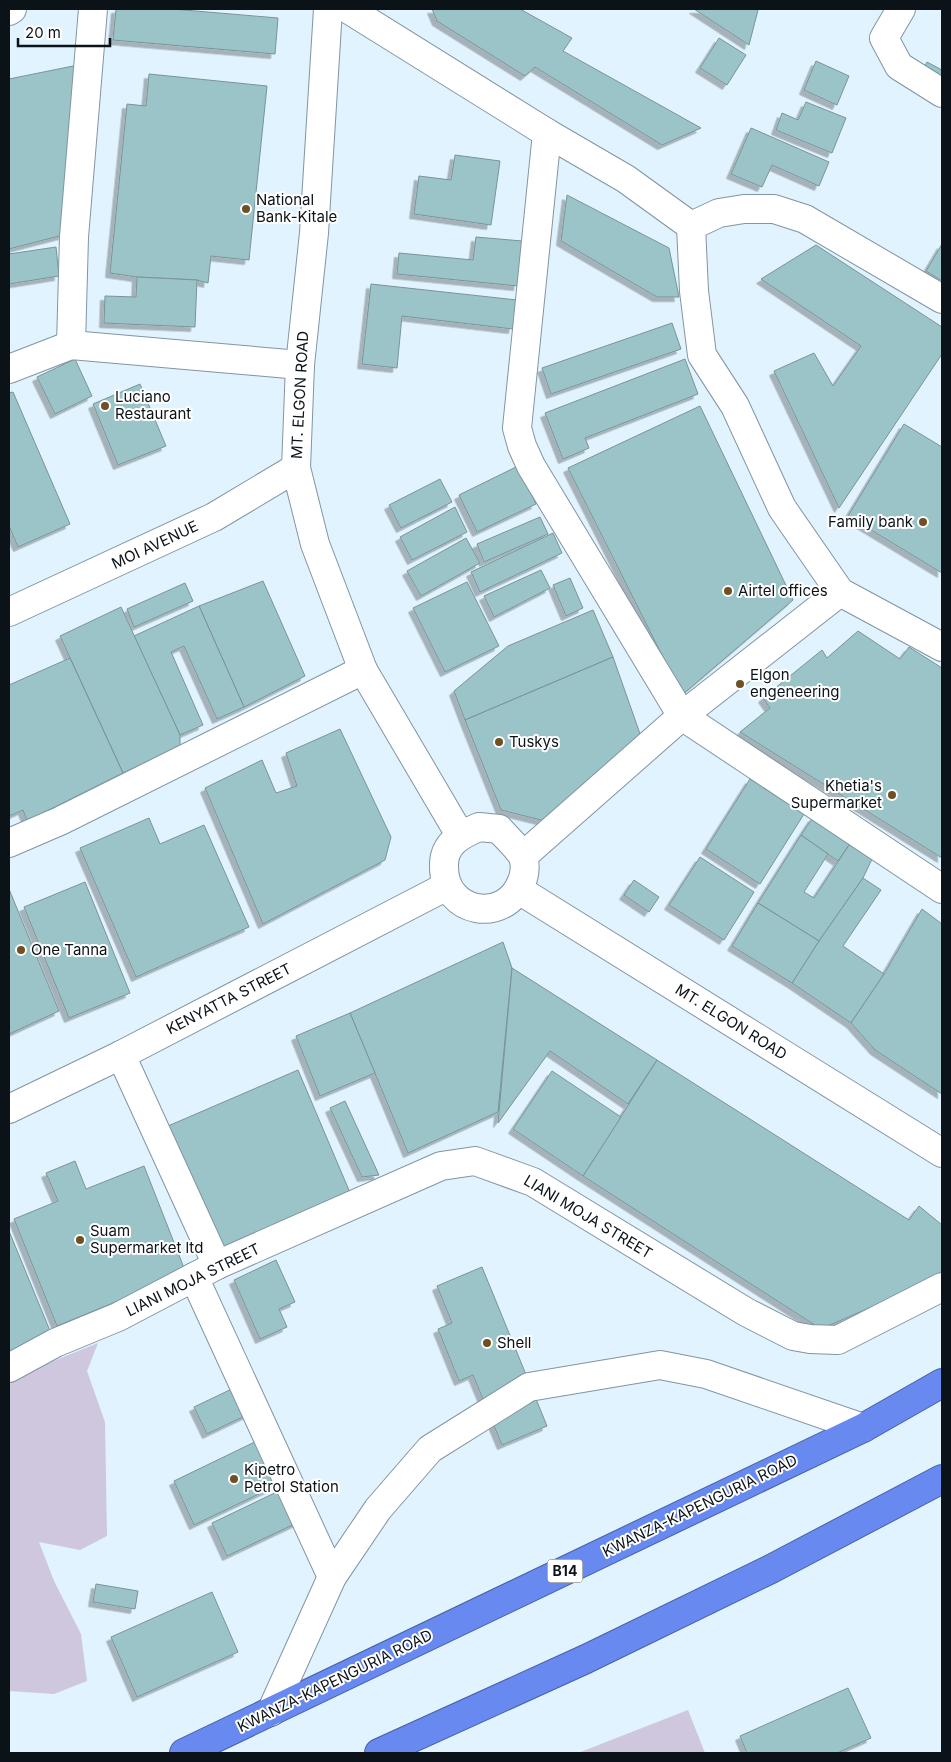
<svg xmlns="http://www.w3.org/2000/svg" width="951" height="1762" font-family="Inter,sans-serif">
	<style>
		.green { fill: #cec7de }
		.building { fill: #9bc4c8; stroke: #799497; filter: url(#shadow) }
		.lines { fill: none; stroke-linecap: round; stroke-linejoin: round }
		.minor-casing { stroke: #8195a2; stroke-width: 30 }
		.highway-casing { stroke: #4760a4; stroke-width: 30 }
		.minor { stroke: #fff; stroke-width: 28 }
		.highway { stroke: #6789f0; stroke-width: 28 }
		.poi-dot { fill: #6e5024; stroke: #fff; stroke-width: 2 }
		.labels { text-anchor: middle; stroke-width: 4; stroke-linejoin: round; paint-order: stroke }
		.shield { fill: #fff; stroke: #555a5d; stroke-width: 1 }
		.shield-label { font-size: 14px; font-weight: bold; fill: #0c1318 }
		.poi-label { font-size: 15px; fill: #0c1318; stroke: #fff; text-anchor: start }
		.street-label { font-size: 15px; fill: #0c1318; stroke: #fff }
	</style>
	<defs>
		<filter id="shadow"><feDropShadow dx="-4.5" dy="4.5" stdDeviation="0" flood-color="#0004"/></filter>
	</defs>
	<rect width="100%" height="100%" fill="#e1f3fe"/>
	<g class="green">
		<path d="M 98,1343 L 87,1371 L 105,1422 L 107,1536 L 80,1550 L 39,1542 L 54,1581 L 81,1634 L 87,1681 L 54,1694 L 9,1691 L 9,1379 Z"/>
		<path d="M 688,1710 L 705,1753 L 578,1753 Z"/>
	</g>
	<g class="building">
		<path d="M 116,9 L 172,9 L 278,18 L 275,54 L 113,40 Z"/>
		<path d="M 432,9 L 520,9 L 572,38 L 563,51 L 701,128 L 662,145 L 535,67 L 525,76 L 437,21 Z"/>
		<path d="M 694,9 L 757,9 L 758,10 L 749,45 Z"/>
		<path d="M 719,38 L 746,55 L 727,85 L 700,68 Z"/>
		<path d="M 816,61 L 849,76 L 837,105 L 804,90 Z"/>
		<path d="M 927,62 L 942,70 L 942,87 L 920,75 Z"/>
		<path d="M 78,65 L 63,235 L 9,249 L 9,79 Z"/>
		<path d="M 149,74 L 267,86 L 249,260 L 211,256 L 208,283 L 197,280 L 137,277 L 110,273 L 127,104 L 146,106 Z"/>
		<path d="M 806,102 L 846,118 L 832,153 L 776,130 L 782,113 L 798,120 Z"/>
		<path d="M 751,128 L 829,162 L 819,186 L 772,165 L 762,187 L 731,174 Z"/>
		<path d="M 455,155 L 500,161 L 491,225 L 414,214 L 419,176 L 451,180 Z"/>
		<path d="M 567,195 L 669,248 L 679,297 L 657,297 L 561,241 Z"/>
		<path d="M 476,237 L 522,241 L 518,286 L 397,274 L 399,253 L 473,260 Z"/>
		<path d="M 942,244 L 942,281 L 926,271 Z"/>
		<path d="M 816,245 L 942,327 L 942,354 L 839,508 L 774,371 L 814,353 L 833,386 L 861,346 L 761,279 Z"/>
		<path d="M 56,247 L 59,276 L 9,284 L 9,254 Z"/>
		<path d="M 137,277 L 197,280 L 195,327 L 104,323 L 105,296 L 136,297 Z"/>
		<path d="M 371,284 L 517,300 L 513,329 L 402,316 L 397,368 L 362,364 Z"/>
		<path d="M 672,323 L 681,349 L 551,394 L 542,368 Z"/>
		<path d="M 75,359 L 92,396 L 55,414 L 37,377 Z"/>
		<path d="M 685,359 L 698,394 L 585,438 L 589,448 L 563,459 L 545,413 Z"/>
		<path d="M 140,384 L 166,446 L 118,465 L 93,404 Z"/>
		<path d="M 13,392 L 70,524 L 18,547 L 9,526 L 9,393 Z"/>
		<path d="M 700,406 L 793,600 L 682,695 L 568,468 Z"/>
		<path d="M 904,424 L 942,447 L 942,573 L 848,516 Z"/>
		<path d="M 518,466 L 536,504 L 477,532 L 459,495 Z"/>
		<path d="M 440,479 L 452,502 L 401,528 L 389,505 Z"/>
		<path d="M 455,507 L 467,532 L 412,560 L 400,537 Z"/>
		<path d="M 540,517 L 548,534 L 484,562 L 477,544 Z"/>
		<path d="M 553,533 L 562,553 L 480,592 L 471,572 Z"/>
		<path d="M 466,538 L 480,563 L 421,596 L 407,571 Z"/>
		<path d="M 541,570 L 550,588 L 494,617 L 484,596 Z"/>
		<path d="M 570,578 L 583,608 L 566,616 L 553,585 Z"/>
		<path d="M 263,581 L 305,676 L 244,707 L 199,606 Z"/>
		<path d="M 467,582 L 499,646 L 445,672 L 413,608 Z"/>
		<path d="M 185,583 L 193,601 L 134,627 L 127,609 Z"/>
		<path d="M 199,606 L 244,707 L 217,719 L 184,646 L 171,652 L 203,725 L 180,735 L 134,636 Z"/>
		<path d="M 121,607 L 180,735 L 180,746 L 123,773 L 60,636 Z"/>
		<path d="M 593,610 L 613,657 L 465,720 L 454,691 L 508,646 Z"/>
		<path d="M 858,631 L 900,659 L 909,647 L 942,668 L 942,858 L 740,732 L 770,708 L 763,698 L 822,650 L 827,658 Z"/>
		<path d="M 613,657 L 645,748 L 549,822 L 501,810 L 465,720 Z"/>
		<path d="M 70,658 L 123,773 L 27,821 L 23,810 L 9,816 L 9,685 Z"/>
		<path d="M 340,729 L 391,837 L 385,860 L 263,924 L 205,788 L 262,760 L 276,793 L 297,786 L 286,753 Z"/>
		<path d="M 750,779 L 804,814 L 760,884 L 706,849 Z"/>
		<path d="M 813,817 L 851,842 L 838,861 L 801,835 Z"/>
		<path d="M 149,818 L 160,844 L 204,825 L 249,927 L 136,977 L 80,848 Z"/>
		<path d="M 801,835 L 828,854 L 804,892 L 814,898 L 851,842 L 873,857 L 863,878 L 819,941 L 758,903 Z"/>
		<path d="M 700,857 L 754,892 L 724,940 L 669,905 Z"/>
		<path d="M 863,878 L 881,890 L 843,946 L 884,974 L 851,1023 L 792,983 L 819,941 Z"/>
		<path d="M 634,880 L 659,897 L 649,912 L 624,895 Z"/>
		<path d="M 85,882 L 130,993 L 69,1018 L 24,907 Z"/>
		<path d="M 9,889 L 59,1011 L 9,1034 Z"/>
		<path d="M 758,903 L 819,941 L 792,983 L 732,946 Z"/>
		<path d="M 922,909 L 942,924 L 942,1094 L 875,1050 L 851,1023 L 884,974 Z"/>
		<path d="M 503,942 L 512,968 L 498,1112 L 408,1153 L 350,1013 Z"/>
		<path d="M 512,968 L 657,1060 L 628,1104 L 550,1051 L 498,1123 Z"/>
		<path d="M 350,1013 L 375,1073 L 320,1096 L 296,1036 Z"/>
		<path d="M 657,1060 L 909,1220 L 919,1206 L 942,1225 L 942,1276 L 821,1329 L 583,1176 Z"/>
		<path d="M 298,1070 L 351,1195 L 221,1250 L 168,1126 Z"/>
		<path d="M 552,1071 L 621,1117 L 583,1176 L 513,1129 Z"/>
		<path d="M 345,1101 L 379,1175 L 362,1177 L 330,1108 Z"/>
		<path d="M 75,1161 L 86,1189 L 144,1166 L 186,1273 L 57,1326 L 14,1219 L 58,1201 L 46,1173 Z"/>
		<path d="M 9,1231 L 55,1343 L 9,1362 Z"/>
		<path d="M 276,1260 L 295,1302 L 279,1309 L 287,1327 L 260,1339 L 234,1280 Z"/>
		<path d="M 482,1267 L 547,1426 L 502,1445 L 473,1375 L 459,1381 L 438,1329 L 452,1323 L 437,1286 Z"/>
		<path d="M 238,1386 L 251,1413 L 207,1434 L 194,1407 Z"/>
		<path d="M 263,1438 L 284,1482 L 194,1525 L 174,1481 Z"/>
		<path d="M 285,1488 L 301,1521 L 227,1556 L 212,1523 Z"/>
		<path d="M 96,1584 L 138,1591 L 135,1609 L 93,1602 Z"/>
		<path d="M 212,1592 L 238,1652 L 137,1697 L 111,1637 Z"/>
		<path d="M 848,1688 L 871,1738 L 837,1753 L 747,1753 L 740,1736 Z"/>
	</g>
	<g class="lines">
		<defs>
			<g id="minor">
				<path d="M 328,9 L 314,233 L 300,365 L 296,468 L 315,544 L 363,670 L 460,835"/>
				<path d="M 348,9 L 547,133 L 626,179 L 691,226"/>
				<path d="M 901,9 L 884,38 L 899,66 L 942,93"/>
				<path d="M 9,11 L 12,9"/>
				<path d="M 547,133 L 517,428 L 522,446 L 531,466 L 682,716 L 942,889"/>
				<path d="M 691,226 L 694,291 L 702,355 L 735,406 L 782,508 L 840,592 L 942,647"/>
				<path d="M 691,226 L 719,213 L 744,209 L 774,209 L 805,219 L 942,299"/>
				<path d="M 71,345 L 74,237 L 93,9"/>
				<path d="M 9,369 L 71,345 L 300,365"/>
				<path d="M 9,612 L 214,517 L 296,468"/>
				<path d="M 479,827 L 499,829 C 506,837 516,846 522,855 C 526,862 525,874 522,881 C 506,925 444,914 444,867 C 443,844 460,835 479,827 Z"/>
				<path d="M 9,843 L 60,821 L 363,670"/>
				<path d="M 523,856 L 682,716 L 840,592"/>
				<path d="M 519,890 L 942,1153"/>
				<path d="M 121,1055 L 217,1265"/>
				<path d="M 9,1109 L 121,1055 L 447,886"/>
				<path d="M 194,1277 L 332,1577"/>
				<path d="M 9,1368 L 55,1343 L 118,1317 L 217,1265 L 441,1166 L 475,1161 L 533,1182 L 746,1312 L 793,1336 L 810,1339 L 838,1340 L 942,1287"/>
				<path d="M 271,1712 L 332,1577 L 378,1509 L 430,1449 L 529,1387 L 660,1365 L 706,1374 L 863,1428"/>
			</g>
			<g id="highway">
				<path d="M 184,1753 L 863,1428 L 942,1383"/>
				<path d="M 379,1753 L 586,1659 L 771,1569 L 942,1479"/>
			</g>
		</defs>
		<use href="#minor" class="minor-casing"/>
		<use href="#highway" class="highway-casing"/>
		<use href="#minor" class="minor"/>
		<use href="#highway" class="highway"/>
	</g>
	<g class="poi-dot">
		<circle cx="246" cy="209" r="5"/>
		<circle cx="105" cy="406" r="5"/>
		<circle cx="923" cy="522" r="5"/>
		<circle cx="728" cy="591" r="5"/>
		<circle cx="740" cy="684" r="5"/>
		<circle cx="499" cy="742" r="5"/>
		<circle cx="892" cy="795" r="5"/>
		<circle cx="21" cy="950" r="5"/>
		<circle cx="80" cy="1240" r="5"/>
		<circle cx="487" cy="1343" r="5"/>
		<circle cx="234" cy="1479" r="5"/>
	</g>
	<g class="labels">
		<rect class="shield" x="547.5" y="1559.5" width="35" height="23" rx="4"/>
		<g class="shield-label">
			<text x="565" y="1576">B14</text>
		</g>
		<g class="poi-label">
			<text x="256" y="205">National<tspan x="256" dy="17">Bank-Kitale</tspan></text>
			<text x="115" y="402">Luciano<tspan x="115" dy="17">Restaurant</tspan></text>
			<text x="913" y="527" text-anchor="end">Family bank</text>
			<text x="738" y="596">Airtel offices</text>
			<text x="750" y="680">Elgon<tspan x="750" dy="17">engeneering</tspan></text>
			<text x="509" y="747">Tuskys</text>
			<text x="882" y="791" text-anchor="end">Khetia's<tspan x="882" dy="17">Supermarket</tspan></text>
			<text x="31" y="955">One Tanna</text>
			<text x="90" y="1236">Suam<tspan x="90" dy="17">Supermarket ltd</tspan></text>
			<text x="497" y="1348">Shell</text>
			<text x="244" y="1475">Kipetro<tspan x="244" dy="17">Petrol Station</tspan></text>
		</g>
		<g class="street-label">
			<text transform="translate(300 395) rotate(-87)" y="5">MT. ELGON ROAD</text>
			<text transform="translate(155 545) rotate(-25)" y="5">MOI AVENUE</text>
			<text transform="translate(229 999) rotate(-27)" y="5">KENYATTA STREET</text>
			<text transform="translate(731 1022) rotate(32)" y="5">MT. ELGON ROAD</text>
			<text transform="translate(588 1217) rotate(31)" y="5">LIANI MOJA STREET</text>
			<text transform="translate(193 1280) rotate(-26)" y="5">LIANI MOJA STREET</text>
			<text transform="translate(700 1506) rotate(-26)" y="5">KWANZA-KAPENGURIA ROAD</text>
			<text transform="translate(335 1681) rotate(-26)" y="5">KWANZA-KAPENGURIA ROAD</text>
		</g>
	</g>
	<rect width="951" height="1762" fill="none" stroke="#0c1318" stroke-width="20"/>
	<path d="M18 38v8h92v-8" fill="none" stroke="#0c1318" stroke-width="2.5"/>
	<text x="25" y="38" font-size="15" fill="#0c1318" stroke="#ffffff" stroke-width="4" paint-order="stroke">20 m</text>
</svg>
